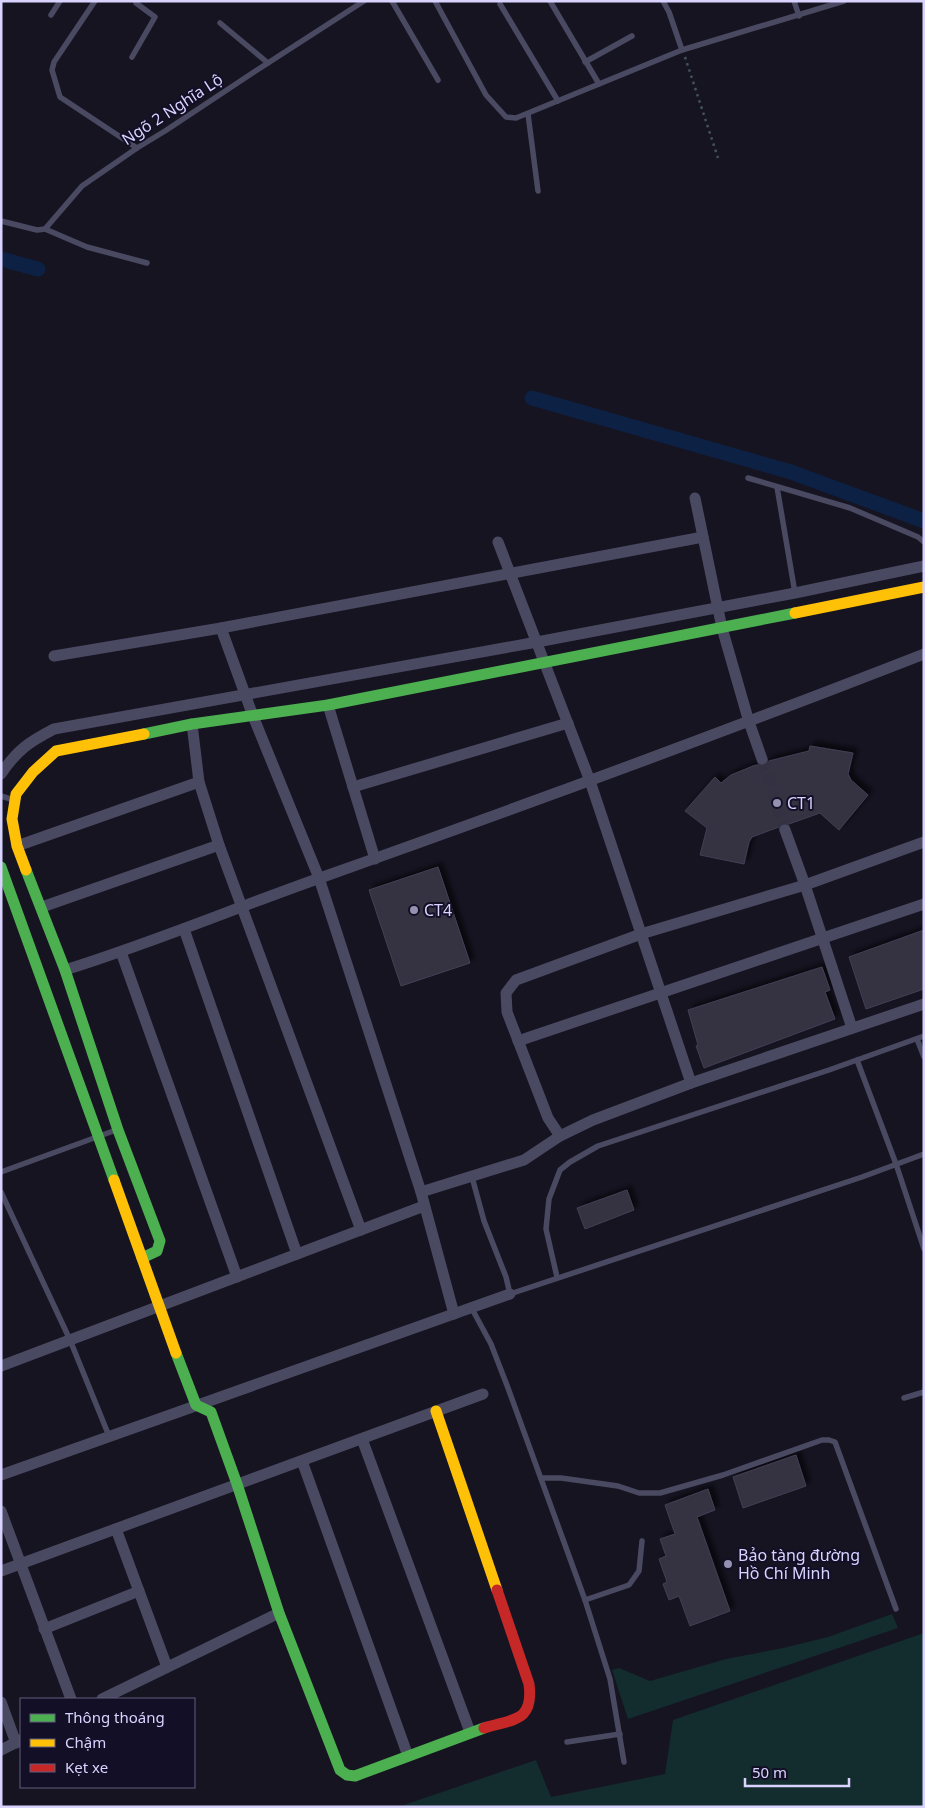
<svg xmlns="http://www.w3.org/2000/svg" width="925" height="1808" font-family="'Noto Sans',sans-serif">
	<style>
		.green { fill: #132c2d }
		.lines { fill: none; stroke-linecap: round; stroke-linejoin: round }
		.canal { stroke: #0d2144; stroke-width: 15 }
		.building { fill: #343243; stroke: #433f54; filter: url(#shadow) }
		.street-tunnel { stroke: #333142; stroke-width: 11; stroke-dasharray: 11 5.5; stroke-linecap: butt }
		.path { stroke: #44505f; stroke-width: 2.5; stroke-dasharray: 2.5 4; stroke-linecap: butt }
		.lane { stroke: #4a4962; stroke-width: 5.5 }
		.street { stroke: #4a4962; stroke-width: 11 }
		.fast { stroke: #4caf50; stroke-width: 11 }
		.slow { stroke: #ffc107; stroke-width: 11 }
		.jam { stroke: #c62828; stroke-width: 11 }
		.poi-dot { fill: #9591b1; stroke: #130f26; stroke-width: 2 }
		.labels { text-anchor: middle; stroke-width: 4; stroke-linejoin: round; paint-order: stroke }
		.street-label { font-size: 16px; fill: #d9d4ff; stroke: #130f26 }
		.poi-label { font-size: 16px; fill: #d9d4ff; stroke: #130f26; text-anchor: start }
	</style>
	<defs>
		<filter id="shadow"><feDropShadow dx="4.5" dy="-4.5" stdDeviation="2.5" flood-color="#0009"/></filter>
	</defs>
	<rect width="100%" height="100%" fill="#161421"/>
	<g class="green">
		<path d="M 892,1614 L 898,1628 L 628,1719 L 612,1670 L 619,1668 L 650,1681 L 726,1659 L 783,1648 L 828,1637 Z"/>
		<path d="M 924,1633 L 924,1807 L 398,1807 L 536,1760 L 551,1797 L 665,1774 L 673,1720 Z"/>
	</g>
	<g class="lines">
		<g class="canal">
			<path d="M 1,259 L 38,269"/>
			<path d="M 532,398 L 791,472 L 924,521"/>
		</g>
	</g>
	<g class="building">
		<path d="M 810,746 L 853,753 L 848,774 L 851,780 L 868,795 L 839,830 L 820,813 L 789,824 L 783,823 L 779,827 L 752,837 L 749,842 L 744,864 L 700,855 L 707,828 L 685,811 L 715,777 L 721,783 L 731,775 L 753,766 L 757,765 L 764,766 L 769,761 L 809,751 Z"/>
		<path d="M 438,867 L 470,963 L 401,986 L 369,890 Z"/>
		<path d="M 924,930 L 924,989 L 866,1009 L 849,957 Z"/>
		<path d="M 822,967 L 830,990 L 825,992 L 835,1019 L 704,1068 L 696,1046 L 698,1045 L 688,1010 Z"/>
		<path d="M 627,1190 L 634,1210 L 585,1229 L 577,1208 Z"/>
		<path d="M 796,1455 L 806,1486 L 743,1508 L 733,1477 Z"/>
		<path d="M 708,1489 L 715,1510 L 697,1517 L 730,1611 L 690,1626 L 679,1596 L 669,1600 L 663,1584 L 667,1582 L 659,1559 L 666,1556 L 660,1539 L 675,1534 L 665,1505 Z"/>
	</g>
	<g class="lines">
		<path class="street-tunnel" d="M 762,759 L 785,830"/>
		<path class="path" d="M 685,57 L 718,158"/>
		<g class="lane">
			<path d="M 95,1 L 54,62 L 52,70 L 60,97 L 137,148"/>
			<path d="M 392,1 L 438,80"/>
			<path d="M 435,1 L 486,95 L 506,117 L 516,118 L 682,50 L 844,1"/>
			<path d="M 550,1 L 599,84"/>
			<path d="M 663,1 L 669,12 L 682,50"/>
			<path d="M 794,1 L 799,16"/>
			<path d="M 500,4 L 558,101"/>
			<path d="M 51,15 L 60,1"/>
			<path d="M 220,23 L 268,63"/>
			<path d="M 132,57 L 155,17 L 136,3 L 137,1"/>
			<path d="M 585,62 L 632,36"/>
			<path d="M 528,114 L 538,191"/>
			<path d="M 1,221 L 37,230 L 45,229 L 82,186 L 137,148 L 165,131 L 254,72 L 364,1"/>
			<path d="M 45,229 L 87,247 L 147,263"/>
			<path d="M 748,478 L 850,508 L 918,537 L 924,542"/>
			<path d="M 777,487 L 795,593"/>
			<path d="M 1,796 L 14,800"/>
			<path d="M 917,1039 L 924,1057"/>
			<path d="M 857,1060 L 896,1164 L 924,1249"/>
			<path d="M 1,1172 L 116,1130"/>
			<path d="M 472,1177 L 484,1221 L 506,1277 L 510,1294 L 862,1177 L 924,1154"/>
			<path d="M 1,1192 L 70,1340 L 109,1436"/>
			<path d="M 557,1277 L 546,1229 L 549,1199 L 560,1170 L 570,1162 L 598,1146 L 829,1070 L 924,1036"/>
			<path d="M 471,1307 L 491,1344 L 508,1388 L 585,1600 L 610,1679 L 624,1762"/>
			<path d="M 904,1398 L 924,1392"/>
			<path d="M 541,1478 L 561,1478 L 618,1486 L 639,1493 L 660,1493 L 723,1475 L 822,1440 L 829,1440 L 835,1442 L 896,1609"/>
			<path d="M 585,1600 L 629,1585 L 639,1571 L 642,1541"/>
			<path d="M 567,1742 L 620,1734"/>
		</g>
		<g class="street">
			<path d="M 695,498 L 722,628 L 749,722 L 762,759"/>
			<path d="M 498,542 L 590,781 L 691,1083"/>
			<path d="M 221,628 L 253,716 L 319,878 L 421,1192 L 454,1314"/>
			<path d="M 54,656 L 221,628 L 703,537"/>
			<path d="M 328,705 L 375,859"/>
			<path d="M 192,724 L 199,782 L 219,845 L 361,1230"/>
			<path d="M 1,774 C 17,750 29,742 54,729 L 537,642 L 795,593 L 924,566"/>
			<path d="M 353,787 L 568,723"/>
			<path d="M 785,830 L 805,885 L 852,1028"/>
			<path d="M 17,846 L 199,782"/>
			<path d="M 42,907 L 219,845"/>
			<path d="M 184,929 L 297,1254"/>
			<path d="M 121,952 L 237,1277"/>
			<path d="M 65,970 C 152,943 235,908 320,878 C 523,806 724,732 924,654"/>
			<path d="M 518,1041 L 924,904"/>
			<path d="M 560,1136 L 548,1118 L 507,1012 L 506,993 L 516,980 L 641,934 L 805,885 L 924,842"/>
			<path d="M 421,1192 L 524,1160 L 560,1136 L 593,1120 L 691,1083 L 924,1004"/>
			<path d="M 1,1366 L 424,1206"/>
			<path d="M 362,1439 L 470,1732"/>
			<path d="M 302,1461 L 408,1756"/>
			<path d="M 1,1475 L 510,1294"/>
			<path d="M 1,1511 L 71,1699"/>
			<path d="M 116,1529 L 167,1667"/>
			<path d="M 1,1571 L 483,1394"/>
			<path d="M 44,1629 L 139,1591"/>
			<path d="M 102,1699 L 279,1613"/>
			<path d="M 1,1702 L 16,1743"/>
			<path d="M 1,1750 L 21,1740"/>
		</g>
		<g class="fast">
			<path d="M 144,734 L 192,724 L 328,705 L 795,613"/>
			<path d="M 1,867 L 114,1180"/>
			<path d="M 26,870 L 65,970 L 118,1130 L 160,1241 L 157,1251 L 142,1258"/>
			<path d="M 176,1353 L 196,1405 L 211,1412 L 237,1484 L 279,1613 L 340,1770 L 347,1775 L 355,1776 L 484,1728"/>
		</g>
		<g class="slow">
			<path d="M 795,613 L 924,587"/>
			<path d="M 26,870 L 17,846 L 12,819 L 16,794 L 33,772 L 56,751 L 144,734"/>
			<path d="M 114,1180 L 176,1353"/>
			<path d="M 436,1411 L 497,1590"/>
		</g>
		<path class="jam" d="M 484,1728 C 513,1719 534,1722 529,1684 L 497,1590"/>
	</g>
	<g class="poi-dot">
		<circle cx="777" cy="803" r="5"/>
		<circle cx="414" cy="910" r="5"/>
		<circle cx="728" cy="1564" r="5"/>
	</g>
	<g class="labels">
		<g class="street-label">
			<text transform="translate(172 109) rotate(-33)" y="6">Ngõ 2 Nghĩa Lộ</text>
		</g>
		<g class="poi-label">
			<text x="787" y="809">CT1</text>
			<text x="424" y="916">CT4</text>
			<text x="738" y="1561">Bảo tàng đường<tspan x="738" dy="18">Hồ Chí Minh</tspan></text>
		</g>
	</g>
	<rect width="925" height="1808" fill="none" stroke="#d9d4ff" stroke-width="5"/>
	<rect x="20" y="1698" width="175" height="90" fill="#130f26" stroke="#625e7d"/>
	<rect x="30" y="1714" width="25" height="8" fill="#4caf50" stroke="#625e7d"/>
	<text x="65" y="1723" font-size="15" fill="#d9d4ff">Thông thoáng</text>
	<rect x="30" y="1739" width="25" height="8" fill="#ffc107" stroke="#625e7d"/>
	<text x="65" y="1748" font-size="15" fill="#d9d4ff">Chậm</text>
	<rect x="30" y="1764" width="25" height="8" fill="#c62828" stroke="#625e7d"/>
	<text x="65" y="1773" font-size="15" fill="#d9d4ff">Kẹt xe</text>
	<path d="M745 1778v8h104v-8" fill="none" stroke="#d9d4ff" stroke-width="2.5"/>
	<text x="752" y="1778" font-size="15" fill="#d9d4ff" stroke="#130f26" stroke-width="4" paint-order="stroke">50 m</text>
</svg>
